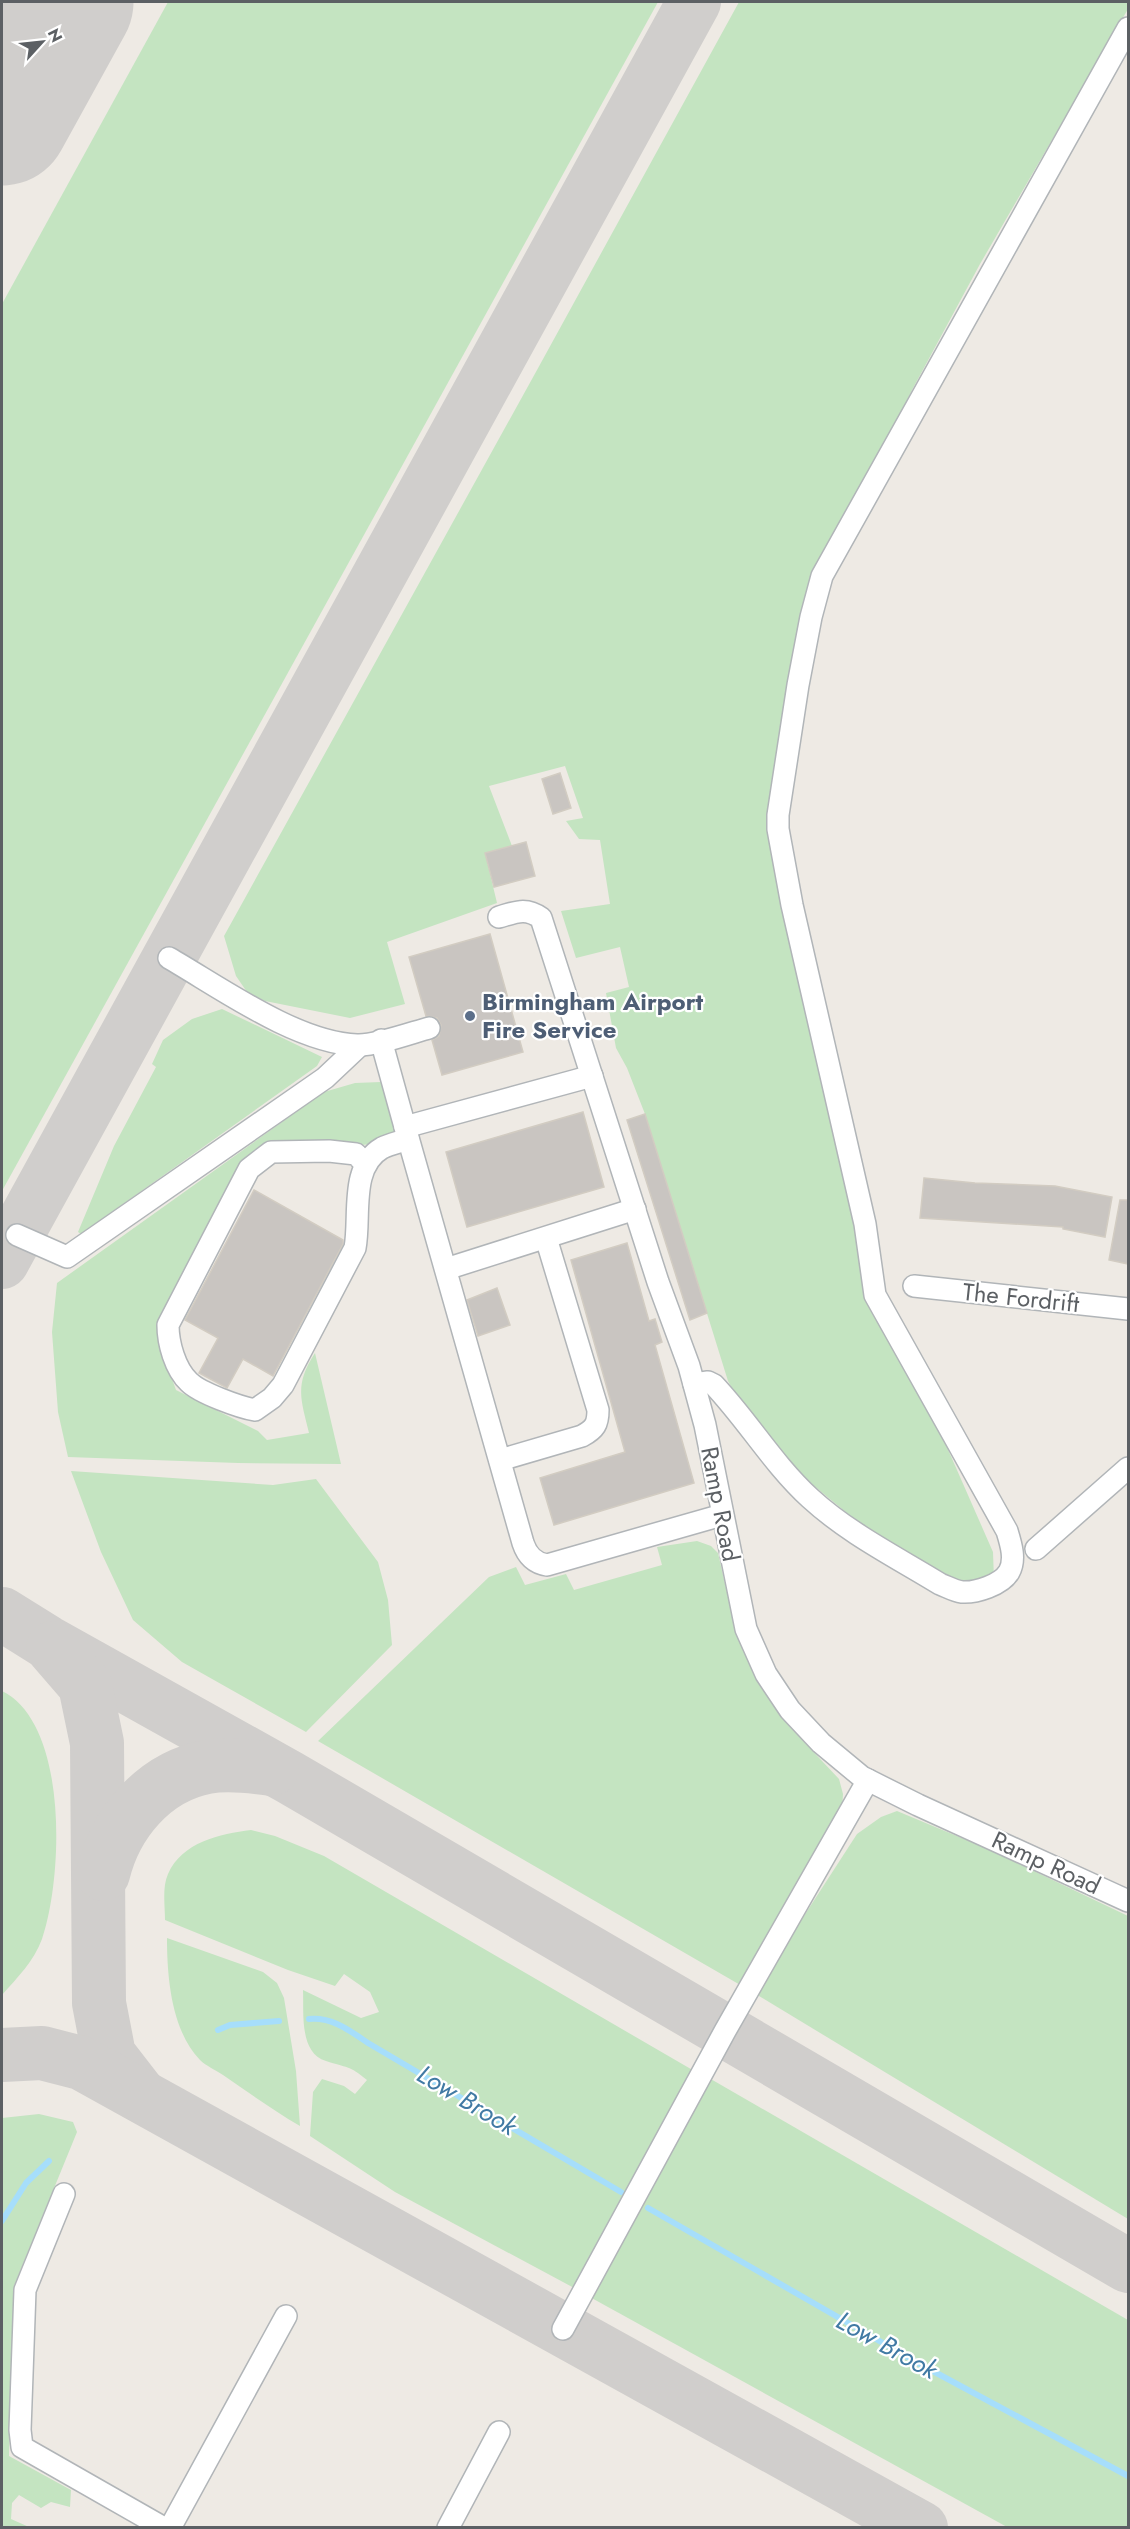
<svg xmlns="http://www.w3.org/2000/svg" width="1130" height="2529" font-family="Jost,sans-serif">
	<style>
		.green { fill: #c4e4c1 }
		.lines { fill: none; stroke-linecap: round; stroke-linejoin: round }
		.stream { stroke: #a6defb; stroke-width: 6 }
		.taxiway { stroke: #d0cecc; stroke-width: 54 }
		.runway { stroke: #d0cecc; stroke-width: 135 }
		.building { fill: #c9c5c1; stroke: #d2ccc2; stroke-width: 1.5 }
		.minor-casing { stroke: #b1b5b8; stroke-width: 24 }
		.minor { stroke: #fff; stroke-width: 21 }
		.service-dot { fill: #5c6f8a; stroke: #fff; stroke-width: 2 }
		.labels { text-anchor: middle; stroke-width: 4.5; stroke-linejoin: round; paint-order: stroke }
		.service-label { font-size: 24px; font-weight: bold; fill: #4e5e75; stroke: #fff; text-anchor: start }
		.street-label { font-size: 24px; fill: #5c6064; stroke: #fff }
		.water-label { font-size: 26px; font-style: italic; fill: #417aa4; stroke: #fff }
	</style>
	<rect width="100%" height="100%" fill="#eeeae4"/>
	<g class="green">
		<path d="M 168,2 L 658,2 L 2,1191 L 2,304 Z"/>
		<path d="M 739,2 L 1128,2 L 1128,9 L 980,264 L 912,390 L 815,589 L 772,833 L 870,1299 L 946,1445 L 993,1552 L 994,1580 L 977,1586 L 947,1580 L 864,1527 L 797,1472 L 751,1424 L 728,1381 L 645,1114 L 627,1068 L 616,1048 L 606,993 L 629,987 L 620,947 L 576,958 L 561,911 L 610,904 L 600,840 L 579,839 L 566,821 L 583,818 L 565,766 L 489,786 L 512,846 L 485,853 L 497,903 L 387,942 L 405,1004 L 350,1018 L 265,1001 L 247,992 L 236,976 L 224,936 L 537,370 Z"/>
		<path d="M 222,1009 L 322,1057 L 317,1066 L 81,1234 L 78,1232 L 114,1146 L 156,1067 L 152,1064 L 163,1040 L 192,1019 Z"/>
		<path d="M 381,1082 L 396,1135 L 371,1144 L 334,1148 L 247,1167 L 157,1337 L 176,1390 L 258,1431 L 267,1440 L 309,1433 C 301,1399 294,1385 315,1353 L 341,1464 L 238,1463 L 68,1457 L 58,1412 L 52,1332 L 57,1283 L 324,1092 L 355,1083 Z"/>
		<path d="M 71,1471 L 273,1485 L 316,1479 L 378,1562 L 388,1600 L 392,1645 L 306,1732 L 182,1662 L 133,1620 L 101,1552 Z"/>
		<path d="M 697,1541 L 711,1546 L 718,1553 L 733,1619 L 742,1644 L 769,1697 L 789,1726 L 839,1779 L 843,1794 L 842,1811 L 742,1986 L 318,1741 L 489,1577 L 516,1567 L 525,1585 L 566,1574 L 574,1590 L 662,1565 L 657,1547 Z"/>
		<path d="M 2,1691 C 69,1724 63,1878 42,1939 C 34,1961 17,1978 2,1995 Z"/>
		<path d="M 897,1811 L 988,1849 L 1128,1916 L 1128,2219 L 754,1993 L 857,1834 L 881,1817 Z"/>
		<path d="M 251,1830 L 275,1836 L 324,1856 L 696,2072 L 576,2289 L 395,2192 L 310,2136 L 313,2092 L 322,2079 L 344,2086 L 355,2094 L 367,2080 C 349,2065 347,2068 326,2061 C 299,2053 304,2013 303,1990 L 361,2018 L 379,2012 L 370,1992 L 344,1974 L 335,1986 L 288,1970 L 165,1920 C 165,1906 162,1887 168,1874 C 182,1842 220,1834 251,1830 Z"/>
		<path d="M 167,1938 L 263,1972 L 277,1983 L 284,1998 L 296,2071 L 300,2126 C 273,2110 249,2093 223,2075 C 216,2070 206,2066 200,2060 C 171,2030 167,1976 167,1938 Z"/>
		<path d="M 709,2078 L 1128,2320 L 1128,2527 L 1007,2527 L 588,2296 Z"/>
		<path d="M 39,2114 L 73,2122 L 77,2132 L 14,2286 L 9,2456 L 71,2490 L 70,2507 L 51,2502 L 41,2508 L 19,2495 L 12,2503 L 11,2519 L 29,2527 L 2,2527 L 2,2118 Z"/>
	</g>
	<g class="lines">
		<g class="stream">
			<path d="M 309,2019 C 332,2017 349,2030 368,2043 L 621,2192"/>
			<path d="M 218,2030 L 230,2025 L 279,2021"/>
			<path d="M 648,2208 L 916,2362 L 1128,2476"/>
			<path d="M 2,2221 L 26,2183 L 49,2161"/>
		</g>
		<g class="taxiway">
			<path d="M 2,54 L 39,32 L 59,15"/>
			<path d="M 2,1262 L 694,2"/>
			<path d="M 2,1614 L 47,1642 L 289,1777 L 1128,2266"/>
			<path d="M 53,1648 L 85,1685 L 97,1743 L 99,2003 L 109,2055 L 140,2095"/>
			<path d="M 103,1874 C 115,1824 153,1777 207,1767 C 227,1763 251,1766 272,1769"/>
			<path d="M 2,2055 L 42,2053 L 81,2063 L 921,2528"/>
		</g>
		<path class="runway" d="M 2,118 L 66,2"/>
	</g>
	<g class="building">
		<path d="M 560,773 L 571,808 L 553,814 L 542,779 Z"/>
		<path d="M 526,842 L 535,876 L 494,887 L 485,853 Z"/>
		<path d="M 490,934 L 523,1052 L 442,1075 L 432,1040 L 439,1036 L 441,1025 L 437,1018 L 426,1016 L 409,957 Z"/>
		<path d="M 583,1112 L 604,1187 L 467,1227 L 446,1152 Z"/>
		<path d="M 645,1114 L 707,1313 L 690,1320 L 627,1120 Z"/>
		<path d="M 924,1178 L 975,1183 L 1055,1186 L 1112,1197 L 1105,1237 L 1063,1229 L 1063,1227 L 920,1218 Z"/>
		<path d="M 254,1190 L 343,1240 L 343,1244 L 273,1376 L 243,1359 L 227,1388 L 199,1373 L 218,1338 L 185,1320 Z"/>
		<path d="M 1120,1200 L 1128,1200 L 1128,1264 L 1109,1260 Z"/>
		<path d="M 627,1243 L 649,1321 L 655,1319 L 662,1342 L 655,1345 L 694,1483 L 554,1525 L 540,1478 L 625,1452 L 571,1260 Z"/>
		<path d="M 497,1288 L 510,1325 L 478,1336 L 467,1300 Z"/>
	</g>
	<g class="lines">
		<defs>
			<g id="minor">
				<path d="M 499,917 C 516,912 526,907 541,918 L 658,1282 L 689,1366 L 705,1425 L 746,1629 L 766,1674 L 790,1710 L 821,1743 L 862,1777 L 918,1805 L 1128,1901"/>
				<path d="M 169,958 C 221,988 297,1043 357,1045 C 375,1046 411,1033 429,1028"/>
				<path d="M 381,1040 L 405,1127"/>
				<path d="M 592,1076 L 405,1127 L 523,1543 C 527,1555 534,1563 547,1565 L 722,1515"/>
				<path d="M 366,1165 L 356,1154 L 329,1151 L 271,1152 L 249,1169 L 168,1325 C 168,1343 175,1369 189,1382 C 200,1393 239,1407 255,1410 L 272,1398 L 283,1385 L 355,1248 C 361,1217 349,1167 382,1148 C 390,1144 400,1142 408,1139"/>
				<path d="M 17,1235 L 67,1257 L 325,1078 L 359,1046"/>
				<path d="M 446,1269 L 635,1209"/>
				<path d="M 914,1286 L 1128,1309"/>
				<path d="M 694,1384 L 708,1382 L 714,1385 C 748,1421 773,1464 810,1498 C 848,1533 896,1557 940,1584 C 948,1587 954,1591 962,1592 C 976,1593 1001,1585 1009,1572 C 1016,1560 1011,1544 1007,1531 L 875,1295 L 865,1224 L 792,905 L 778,829 L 778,815 L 798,685 L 811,617 L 822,576 L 1128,28"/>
				<path d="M 500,1460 L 582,1436 C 595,1429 598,1424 598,1410 L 546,1238"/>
				<path d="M 1036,1549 L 1128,1468"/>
				<path d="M 64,2194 L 25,2290 L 20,2430 L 22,2447 L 164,2528"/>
				<path d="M 563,2329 L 725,2031 L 868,1780"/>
				<path d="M 170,2528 L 286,2316"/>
				<path d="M 448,2528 L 499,2432"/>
			</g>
		</defs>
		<use href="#minor" class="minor-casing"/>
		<use href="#minor" class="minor"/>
	</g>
	<circle class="service-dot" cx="470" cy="1016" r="6"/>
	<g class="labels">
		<g class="service-label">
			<text x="482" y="1010">Birmingham Airport<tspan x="482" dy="28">Fire Service</tspan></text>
		</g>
		<g class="street-label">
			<text transform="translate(1021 1298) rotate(6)" y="8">The Fordrift</text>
			<text transform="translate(720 1504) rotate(79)" y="8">Ramp Road</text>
			<text transform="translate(1046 1863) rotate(25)" y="8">Ramp Road</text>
		</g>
		<g class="water-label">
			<text transform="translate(467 2100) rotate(31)" y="9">Low Brook</text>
			<text transform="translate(887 2345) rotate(29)" y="9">Low Brook</text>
		</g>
	</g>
	<rect width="1130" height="2529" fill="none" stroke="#5c6064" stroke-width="6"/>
	<g transform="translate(42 42) rotate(63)" stroke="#ffffff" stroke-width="4.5" paint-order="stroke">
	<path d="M0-4.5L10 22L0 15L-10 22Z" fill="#5c6064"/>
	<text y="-9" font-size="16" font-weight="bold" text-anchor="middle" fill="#5c6064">N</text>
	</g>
</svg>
